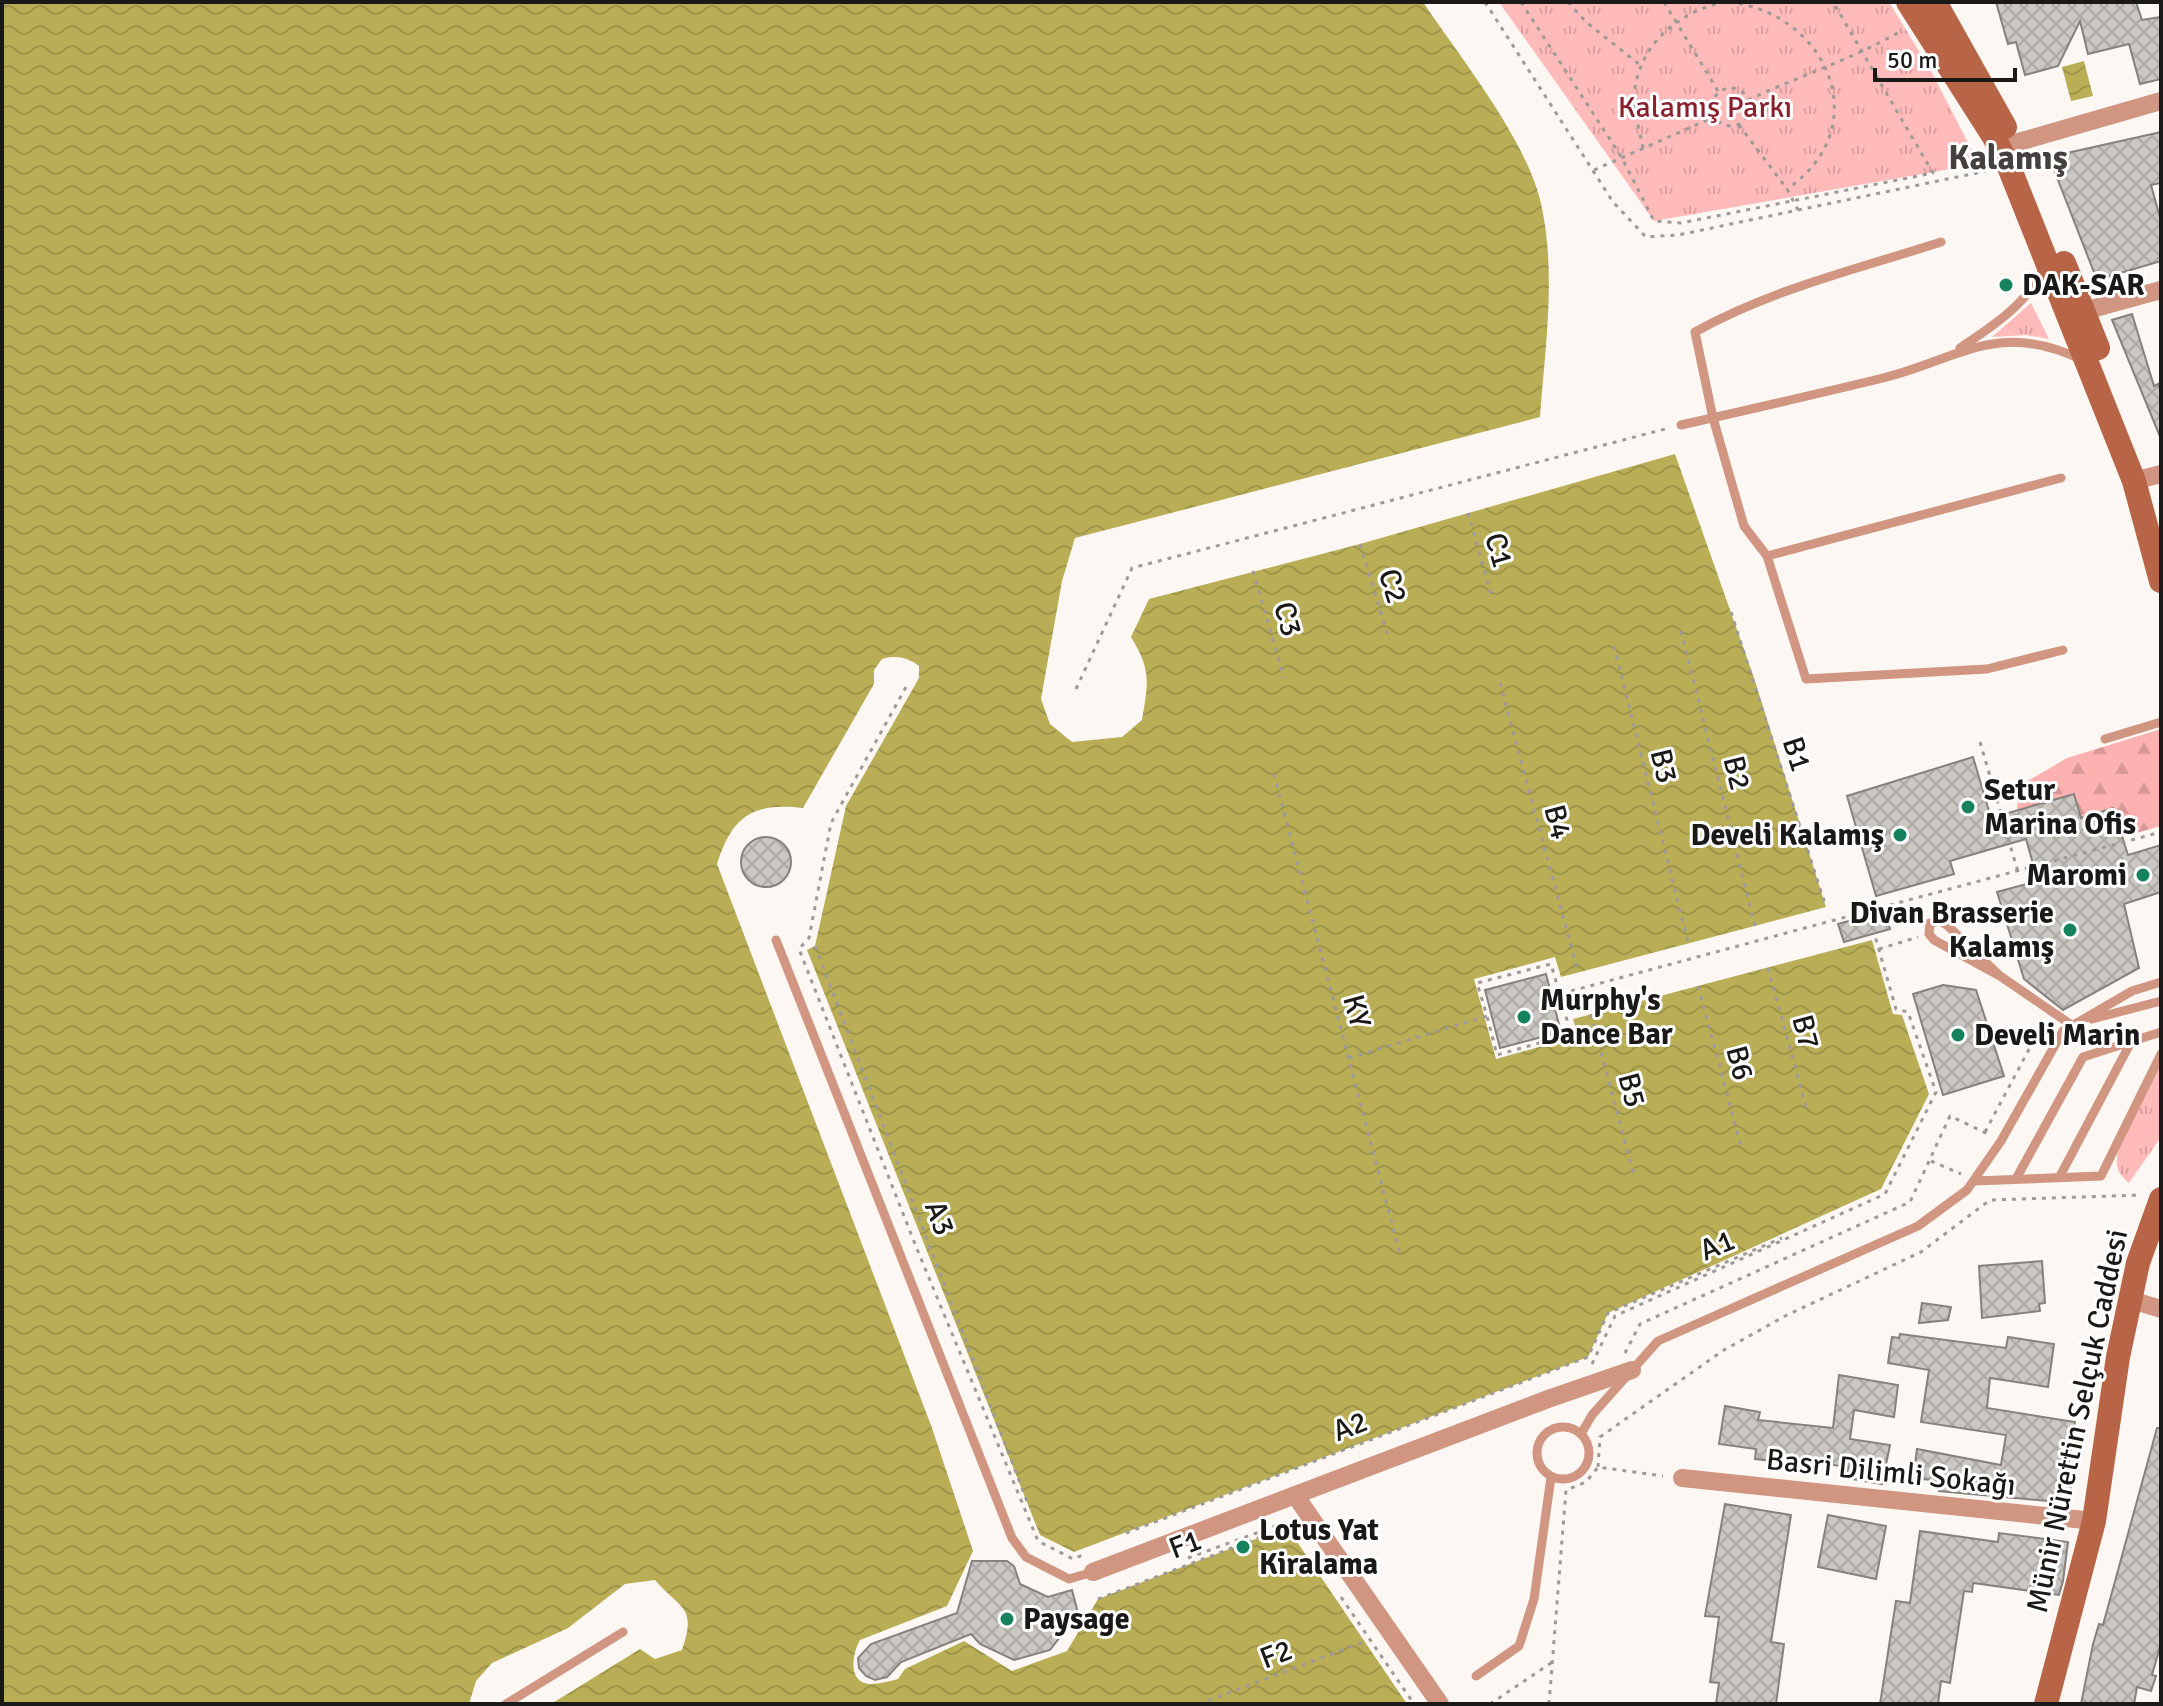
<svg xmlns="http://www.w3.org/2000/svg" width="2163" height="1706" font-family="Signika,sans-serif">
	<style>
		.grass { fill: url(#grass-tufts) }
		.forest { fill: url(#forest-firs) }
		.water { fill: url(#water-waves) }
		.building { fill: url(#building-cross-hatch); stroke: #85827e; stroke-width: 2 }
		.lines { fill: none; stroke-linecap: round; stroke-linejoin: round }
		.path { stroke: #9e9a98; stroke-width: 3; stroke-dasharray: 4 6; stroke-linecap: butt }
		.lane { stroke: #d09681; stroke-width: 9 }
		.street { stroke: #d09681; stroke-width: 18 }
		.secondary { stroke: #b86446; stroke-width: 24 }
		.poi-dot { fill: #15815d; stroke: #fff; stroke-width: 3 }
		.labels { text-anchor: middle; stroke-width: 6; stroke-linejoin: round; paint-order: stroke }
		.park-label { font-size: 30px; fill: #8a202d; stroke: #fff }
		.poi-label { font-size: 30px; font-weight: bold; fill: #1b1918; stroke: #fff; text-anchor: start }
		.street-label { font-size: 30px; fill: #1b1918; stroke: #fff }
		.quarter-label { font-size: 34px; font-weight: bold; fill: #44403d; stroke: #fff }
	</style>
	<defs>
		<pattern id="grass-tufts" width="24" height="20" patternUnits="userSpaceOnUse" patternTransform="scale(2)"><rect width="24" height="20" fill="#ffbbba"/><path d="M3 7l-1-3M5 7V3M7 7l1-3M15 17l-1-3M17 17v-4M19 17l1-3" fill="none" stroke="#daa09f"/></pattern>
		<pattern id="forest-firs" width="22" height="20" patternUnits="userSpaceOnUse" patternTransform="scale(2)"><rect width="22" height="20" fill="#fdb2b1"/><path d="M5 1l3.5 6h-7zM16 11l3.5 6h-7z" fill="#d89898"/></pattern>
		<pattern id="water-waves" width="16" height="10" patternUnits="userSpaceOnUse" patternTransform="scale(2)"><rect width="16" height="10" fill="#b9ae56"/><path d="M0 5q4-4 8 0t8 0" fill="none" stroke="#9e954a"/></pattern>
		<pattern id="building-cross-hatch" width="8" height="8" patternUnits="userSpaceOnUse" patternTransform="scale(2)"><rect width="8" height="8" fill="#cac7c2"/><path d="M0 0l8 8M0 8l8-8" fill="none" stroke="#adaaa6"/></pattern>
	</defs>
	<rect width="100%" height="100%" fill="#fcf7f3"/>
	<g class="grass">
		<path d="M 1499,2 L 1889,2 L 1931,71 L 1979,164 L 1654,221 Z"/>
		<path d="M 2031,303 L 2049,339 L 2026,335 L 1992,337 Z"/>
		<path d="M 2161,1061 L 2161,1137 L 2129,1183 C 2117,1173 2115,1166 2118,1151 Z"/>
	</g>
	<path class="forest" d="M 2161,729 L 2161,826 L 2122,837 L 2113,809 L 2081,818 L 2073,795 L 2017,810 L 2019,786 L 2067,758 Z"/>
	<g class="water">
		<path d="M 2,2 L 1423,2 C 1461,59 1529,142 1542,208 C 1556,276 1545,349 1540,417 L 1075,538 L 1062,581 L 1041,699 L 1050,724 L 1072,742 L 1122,737 L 1142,720 C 1148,683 1152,671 1131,637 L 1149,599 L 1360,544 L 1675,454 L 1754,678 L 1826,907 L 1561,977 L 1555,957 L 1474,979 L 1496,1059 L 1578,1036 L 1573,1019 L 1872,940 L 1893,1014 L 1902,1015 L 1929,1094 L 1881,1189 L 1608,1313 L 1588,1357 L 1074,1552 L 1040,1535 L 807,950 L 815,946 L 846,806 L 919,678 L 919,666 C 907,657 896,655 882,659 L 874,670 L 874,684 L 803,808 C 753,802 732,816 717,864 L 932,1428 L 973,1551 L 947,1606 L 860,1640 C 852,1654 847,1683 871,1684 C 879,1684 890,1681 898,1679 L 905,1669 L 964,1641 L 1012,1671 L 1067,1651 L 1098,1599 L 1287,1527 L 1407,1704 L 551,1704 L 640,1649 L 655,1659 L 682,1650 C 697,1606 681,1610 655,1580 L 625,1584 L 568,1628 L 492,1663 L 476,1681 L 469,1704 L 2,1704 Z"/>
		<path d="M 2084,61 L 2093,96 L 2071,101 L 2062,67 Z"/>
	</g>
	<g class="building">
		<path d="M 1996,2 L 2136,2 L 2142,20 L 2161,17 L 2161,79 L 2140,84 L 2129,44 L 2088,54 L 2080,21 L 2058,66 L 2025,75 L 2016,42 L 2008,44 Z"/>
		<path d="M 2161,132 L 2161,183 L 2151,185 L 2161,221 L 2161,261 L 2097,280 L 2049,157 Z"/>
		<path d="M 2132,314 L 2154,386 L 2158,384 L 2161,392 L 2161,439 L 2112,320 Z"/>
		<path d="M 1973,757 L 1991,818 L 2074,794 L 2081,818 L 2113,808 L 2128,855 L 2161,845 L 2161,892 L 2124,904 L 2139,968 L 2063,1010 L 2024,979 L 1997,892 L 2038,881 L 2026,839 L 1950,861 L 1954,874 L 1876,896 L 1847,796 Z"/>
		<circle cx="766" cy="862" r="25"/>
		<path d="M 1885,911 L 1890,929 L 1844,942 L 1838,924 Z"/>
		<path d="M 1546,974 L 1561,1032 L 1500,1048 L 1485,990 Z"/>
		<path d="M 1943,985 L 1976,990 L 2004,1076 L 1943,1095 L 1913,994 Z"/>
		<path d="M 2042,1261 L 2045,1303 L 2039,1304 L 2040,1311 L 1982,1318 L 1979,1266 Z"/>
		<path d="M 1922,1303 L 1951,1307 L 1948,1320 L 1919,1323 Z"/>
		<path d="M 1900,1334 L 2006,1348 L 2008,1337 L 2054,1344 L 2048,1387 L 1990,1378 L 1987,1408 L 2075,1422 L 2068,1467 L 2073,1467 L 2069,1503 L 1939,1491 L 1941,1481 L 1913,1478 L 1917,1449 L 2001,1465 L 2006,1435 L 1921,1422 L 1929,1370 L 1888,1363 L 1892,1337 L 1899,1338 Z"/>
		<path d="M 1839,1375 L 1898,1385 L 1894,1417 L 1854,1410 L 1850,1439 L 1890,1445 L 1882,1484 L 1846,1478 L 1848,1467 L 1791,1459 L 1790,1463 L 1755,1459 L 1756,1449 L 1719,1444 L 1725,1406 L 1760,1412 L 1758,1420 L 1833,1428 Z"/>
		<path d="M 2157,1428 L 2161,1428 L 2161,1643 L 2152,1675 L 2156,1676 L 2151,1691 L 2137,1687 L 2134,1704 L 2081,1704 L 2093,1644 L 2099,1624 L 2103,1625 Z"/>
		<path d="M 1725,1504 L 1791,1515 L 1771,1642 L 1784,1644 L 1776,1704 L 1716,1704 L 1719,1683 L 1710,1682 L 1719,1617 L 1705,1616 Z"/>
		<path d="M 1828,1515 L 1886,1526 L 1876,1579 L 1818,1567 Z"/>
		<path d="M 1920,1531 L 1998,1542 L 1999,1533 L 2068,1542 L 2063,1581 L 2059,1595 L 1973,1583 L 1972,1592 L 1964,1591 L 1950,1683 L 1941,1681 L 1938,1704 L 1880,1704 L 1896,1601 L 1910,1603 Z"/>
		<path d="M 972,1561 L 1007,1561 L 1014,1566 L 1020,1584 L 1048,1597 L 1072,1590 L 1077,1609 L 1070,1624 L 1050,1650 L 1014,1660 L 980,1644 L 971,1634 L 901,1662 L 887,1677 L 875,1680 L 866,1676 L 859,1668 L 858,1658 L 871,1644 L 957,1613 Z"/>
	</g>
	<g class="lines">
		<g class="path">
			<path d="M 1485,2 L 1613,202 L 1646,237 L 1678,235 L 1986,171"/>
			<path d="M 1521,2 L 1622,158 L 1654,221 L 1681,223 L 1933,173 L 1833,2"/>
			<path d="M 1568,2 L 1586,22 L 1640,65"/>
			<path d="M 1664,2 L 1718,91"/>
			<path d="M 1729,2 C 1828,13 1877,128 1787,189"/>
			<circle cx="1731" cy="107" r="19"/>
			<path d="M 1748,100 C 1799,76 1853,59 1901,31"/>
			<path d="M 1739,125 L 1787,189 L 1798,210"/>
			<path d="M 1643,148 C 1640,132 1634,114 1634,97 C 1637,47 1676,13 1723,2"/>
			<path d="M 1594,170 L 1714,117"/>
			<path d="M 1468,513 L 1492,598"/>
			<path d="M 1360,544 L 1389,640"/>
			<path d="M 1253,571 L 1284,678"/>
			<path d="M 1731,612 L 1826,907"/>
			<path d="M 1681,631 L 1755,926"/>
			<path d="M 1614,646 L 1688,943"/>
			<path d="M 1500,683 L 1578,972"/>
			<path d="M 906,687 L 831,823 L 809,938 L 799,949 L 917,1249 L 1038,1541 L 1073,1559 L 1083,1555"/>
			<path d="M 1076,689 L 1132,568 L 1669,428"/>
			<path d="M 1980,742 L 2018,872"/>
			<path d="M 1274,774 L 1401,1258"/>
			<path d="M 815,946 L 1028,1504"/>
			<path d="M 1879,949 L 1918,937"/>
			<path d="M 1768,968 L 1806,1107"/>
			<path d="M 1698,986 L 1742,1150"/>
			<path d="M 1554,1000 L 1560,994 L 2161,832"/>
			<path d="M 1591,1014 L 1634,1176"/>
			<path d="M 1349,1058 L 1487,1016 L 1477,983 L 1551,964 L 1571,1034 L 1497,1055 L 1487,1016"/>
			<path d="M 1985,1132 L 2043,1023"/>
			<path d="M 1931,1161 L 1961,1174"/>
			<path d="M 1625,1353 L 1640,1324 L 1910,1202 L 1950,1116 L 1990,1135"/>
			<path d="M 1592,1364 L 1615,1316 L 1885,1194 L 1936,1092 L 1908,1012 L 1896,1009 L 1875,936"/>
			<path d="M 1598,1467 L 1600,1437 L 1724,1350 L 1787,1315 L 1921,1252 L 1990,1200 L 2141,1195"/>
			<path d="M 1126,1533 L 1588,1357 L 1608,1313 L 1782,1238"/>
			<path d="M 1188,1558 L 1289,1521"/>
			<path d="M 1341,1597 L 1414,1704"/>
			<path d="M 1098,1599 L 1287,1527"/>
			<path d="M 1199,1704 L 1366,1641"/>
			<path d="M 1490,1704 L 1554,1661"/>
			<path d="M 1549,1704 L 1566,1490 L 1586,1482 L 1598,1467 L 1663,1476"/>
		</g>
		<g class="lane">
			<path d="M 1941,242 C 1858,269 1772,289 1695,332 L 1713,418 L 1744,526 L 1767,556 L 2061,478"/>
			<path d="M 1960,348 C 1993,326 2026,305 2044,268"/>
			<path d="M 1681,425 C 1747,410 1813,395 1879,379 C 1956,361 1996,319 2080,359"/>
			<path d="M 1767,556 L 1806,679 L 1987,669 L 2063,650"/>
			<path d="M 2105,739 L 2161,722"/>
			<path d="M 776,940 L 1012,1538 L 1026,1557 L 1069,1579 L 1093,1572"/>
			<path d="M 2000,976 L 1948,926 L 1940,921 L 1930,923 L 1929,934 L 1934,940 L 2000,976 L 2073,1026"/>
			<path d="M 2092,1019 L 2161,1001"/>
			<path d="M 2060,1176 L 2131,1042"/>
			<path d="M 2017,1177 L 2083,1057 L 2161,1032"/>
			<path d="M 1974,1181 L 2101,1176 L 2161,1054"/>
			<circle cx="1563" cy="1453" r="26"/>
			<path d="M 1581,1434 L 1592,1415 L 1658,1341 L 1918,1226 L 1967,1190 L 2001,1141 L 2063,1031 L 2132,991 L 2161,982"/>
			<path d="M 1476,1676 L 1519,1646 L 1534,1599 L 1551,1477"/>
			<path d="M 506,1704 L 623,1632"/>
		</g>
		<g class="street">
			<path d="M 2015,143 L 2161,101"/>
			<path d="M 2084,311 L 2161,290"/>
			<path d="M 2145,478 L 2161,474"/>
			<path d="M 2131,1300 L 2161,1309"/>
			<path d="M 1682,1478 L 2094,1521"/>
			<path d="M 1295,1495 L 1440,1704"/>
			<path d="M 1093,1572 L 1548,1399 L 1632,1370"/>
		</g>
		<g class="secondary">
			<path d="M 1908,2 L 1994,137 L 2009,167 L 2134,481 L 2161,581"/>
			<path d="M 1935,2 L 2005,127"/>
			<path d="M 2064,263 L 2098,348"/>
			<path d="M 2046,1704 L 2094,1521 L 2118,1357 L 2138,1263 L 2161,1199"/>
		</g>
	</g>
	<g class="poi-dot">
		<circle cx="2006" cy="285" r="8"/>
		<circle cx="1968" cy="807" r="8"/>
		<circle cx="1900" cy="835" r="8"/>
		<circle cx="2143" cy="875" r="8"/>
		<circle cx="2070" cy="930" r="8"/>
		<circle cx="1524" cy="1017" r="8"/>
		<circle cx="1958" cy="1035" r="8"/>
		<circle cx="1243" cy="1547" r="8"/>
		<circle cx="1007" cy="1619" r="8"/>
	</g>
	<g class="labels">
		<g class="park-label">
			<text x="1705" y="117">Kalamış Parkı</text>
		</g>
		<g class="poi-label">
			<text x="2022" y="295">DAK-SAR</text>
			<text x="1984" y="800">Setur<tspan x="1984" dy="34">Marina Ofis</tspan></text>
			<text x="1884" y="845" text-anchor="end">Develi Kalamış</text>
			<text x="2127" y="885" text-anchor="end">Maromi</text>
			<text x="2054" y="923" text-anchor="end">Divan Brasserie<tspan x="2054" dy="34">Kalamış</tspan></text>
			<text x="1540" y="1010">Murphy's<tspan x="1540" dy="34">Dance Bar</tspan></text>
			<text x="1974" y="1045">Develi Marin</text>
			<text x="1259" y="1540">Lotus Yat<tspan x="1259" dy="34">Kiralama</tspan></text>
			<text x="1023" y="1629">Paysage</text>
		</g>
		<g class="street-label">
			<text transform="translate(1499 550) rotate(74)" y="10">C1</text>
			<text transform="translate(1393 586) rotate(73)" y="10">C2</text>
			<text transform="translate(1288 619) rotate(74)" y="10">C3</text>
			<text transform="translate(1797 754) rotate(72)" y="10">B1</text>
			<text transform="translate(1664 766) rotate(76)" y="10">B3</text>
			<text transform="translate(1737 773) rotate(76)" y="10">B2</text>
			<text transform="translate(1558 822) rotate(75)" y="10">B4</text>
			<text transform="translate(1357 1011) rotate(75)" y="10">KY</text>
			<text transform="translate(1806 1032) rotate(75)" y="10">B7</text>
			<text transform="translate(1740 1063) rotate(75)" y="10">B6</text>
			<text transform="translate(1632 1090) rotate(75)" y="10">B5</text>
			<text transform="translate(940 1218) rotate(69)" y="10">A3</text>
			<text transform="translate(1717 1245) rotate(-23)" y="10">A1</text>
			<text transform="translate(2077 1421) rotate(-78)" y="10">Münir Nürettin Selçuk Caddesi</text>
			<text transform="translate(1350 1426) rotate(-21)" y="10">A2</text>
			<text transform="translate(1891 1472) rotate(6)" y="10">Basri Dilimli Sokağı</text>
			<text transform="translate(1185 1544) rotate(-21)" y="10">F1</text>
			<text transform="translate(1276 1654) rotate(-21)" y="10">F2</text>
		</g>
		<g class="quarter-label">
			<text x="2008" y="169">Kalamış</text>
		</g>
	</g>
	<rect width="2163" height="1706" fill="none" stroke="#1b1918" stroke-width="8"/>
	<path d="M1875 68v12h140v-12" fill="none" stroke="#1b1918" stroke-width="4"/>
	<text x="1887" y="68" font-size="24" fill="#1b1918" stroke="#ffffff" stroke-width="6" paint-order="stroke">50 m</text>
</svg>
